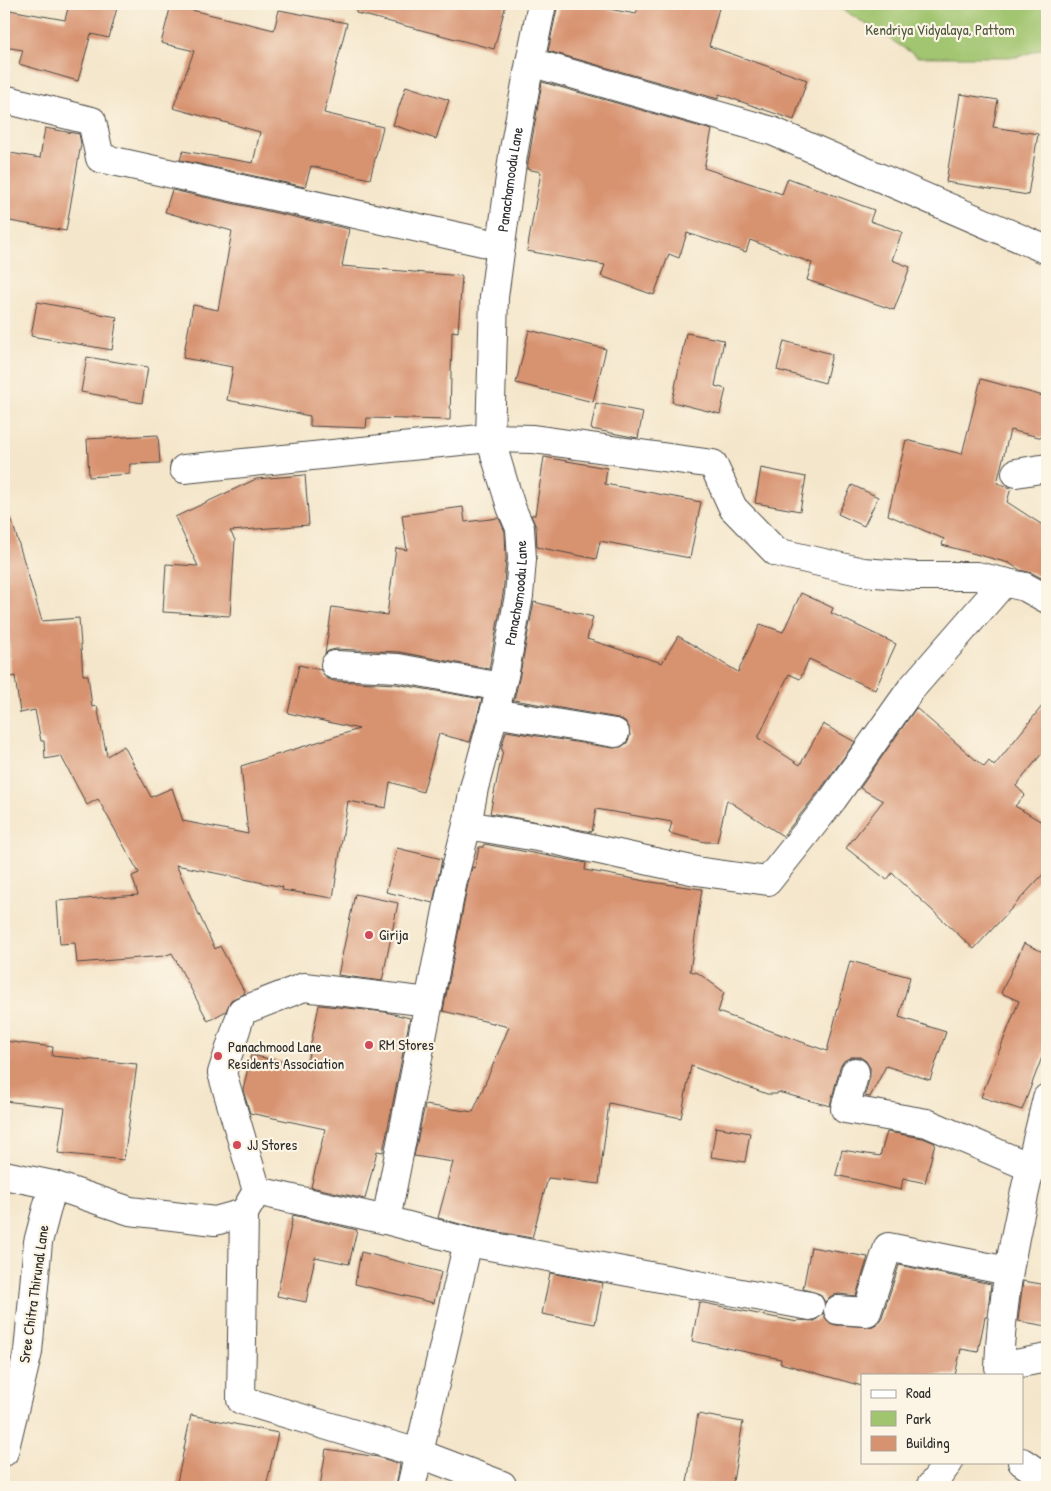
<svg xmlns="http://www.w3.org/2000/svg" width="1051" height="1491" font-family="'Patrick Hand',sans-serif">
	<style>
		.green { fill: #a1c56f; stroke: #66784d }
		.building { fill: #d7926f }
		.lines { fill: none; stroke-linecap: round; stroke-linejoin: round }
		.minor-casing { stroke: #494743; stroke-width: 30 }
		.minor { stroke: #fff; stroke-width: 28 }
		.poi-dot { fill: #d1495b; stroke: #fcf5e5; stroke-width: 2 }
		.labels { text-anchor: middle; stroke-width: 4.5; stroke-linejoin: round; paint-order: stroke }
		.park-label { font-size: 15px; fill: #4e593f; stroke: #fcf5e5 }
		.street-label { font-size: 15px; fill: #2b2b2b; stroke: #fcf5e5 }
		.poi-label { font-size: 15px; fill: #2b2b2b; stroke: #fcf5e5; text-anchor: start }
	</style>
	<rect width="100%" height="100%" fill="#fcf5e5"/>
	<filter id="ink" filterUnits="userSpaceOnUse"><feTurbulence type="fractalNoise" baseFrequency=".02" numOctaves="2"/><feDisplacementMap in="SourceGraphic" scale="10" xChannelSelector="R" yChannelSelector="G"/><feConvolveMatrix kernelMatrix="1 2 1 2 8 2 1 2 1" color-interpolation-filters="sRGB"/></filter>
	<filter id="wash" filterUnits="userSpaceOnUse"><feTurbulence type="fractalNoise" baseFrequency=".0096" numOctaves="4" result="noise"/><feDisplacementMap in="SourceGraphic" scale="20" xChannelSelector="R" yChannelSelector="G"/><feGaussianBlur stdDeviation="1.12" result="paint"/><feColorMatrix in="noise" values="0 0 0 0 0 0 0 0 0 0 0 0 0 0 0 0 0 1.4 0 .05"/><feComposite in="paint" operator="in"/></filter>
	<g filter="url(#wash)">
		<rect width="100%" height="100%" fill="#f4e6cb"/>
		<path class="green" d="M 834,4 L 1047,4 L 1047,47 L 1018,57 L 918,57 Z"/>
		<g id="blocks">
			<g class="building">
				<path d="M 69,4 L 118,4 L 109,38 L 91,34 L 78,81 L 19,64 L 23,50 L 4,47 L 4,9 L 65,20 Z"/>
				<path d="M 357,4 L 506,4 L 494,49 L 356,13 Z"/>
				<path d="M 558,4 L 581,4 L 636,14 L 639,4 L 720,4 L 709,46 L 807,80 L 794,120 L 719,94 L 718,99 L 548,51 Z"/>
				<path d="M 171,5 L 274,30 L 279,10 L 347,23 L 324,113 L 383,127 L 370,179 L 311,166 L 305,187 L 180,160 L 183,151 L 253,163 L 260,132 L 173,108 L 194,51 L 161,43 Z"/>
				<path d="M 542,82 L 712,130 L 704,168 L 782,194 L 788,178 L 874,210 L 870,221 L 902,232 L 892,260 L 910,267 L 894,310 L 807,280 L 812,263 L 750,240 L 746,252 L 687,233 L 679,258 L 669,254 L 654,295 L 601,276 L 605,265 L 527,251 L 541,172 L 527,169 Z"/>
				<path d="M 406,86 L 449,100 L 436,139 L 393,125 Z"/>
				<path d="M 960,94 L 998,100 L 993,127 L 1038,134 L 1028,195 L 946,182 Z"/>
				<path d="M 45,128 L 79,134 L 81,144 L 66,231 L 4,220 L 4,152 L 40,158 Z"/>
				<path d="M 172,190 L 349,229 L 342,266 L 462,276 L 458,332 L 452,331 L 450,420 L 367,418 L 366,428 L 310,426 L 310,416 L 227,400 L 233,367 L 183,358 L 193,305 L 218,310 L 232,231 L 165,212 Z"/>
				<path d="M 37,302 L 117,317 L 112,350 L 31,336 Z"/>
				<path d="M 529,330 L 606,349 L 593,402 L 516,383 Z"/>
				<path d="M 686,333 L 724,340 L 715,386 L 726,389 L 720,414 L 672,402 Z"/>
				<path d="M 784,341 L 832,354 L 825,383 L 777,370 Z"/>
				<path d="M 87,357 L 148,367 L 142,403 L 81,392 Z"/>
				<path d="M 981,379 L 1047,397 L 1047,439 L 1010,430 L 997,483 L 1011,488 L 1007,502 L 1047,528 L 1047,581 L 1032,573 L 1020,570 L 1009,563 L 942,545 L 944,539 L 888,515 L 906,440 L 962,454 Z"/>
				<path d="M 596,403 L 643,412 L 638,438 L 591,429 Z"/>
				<path d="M 158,435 L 160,463 L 130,464 L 130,474 L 89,477 L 87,439 Z"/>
				<path d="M 544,457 L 607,468 L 605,484 L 701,502 L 690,558 L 600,541 L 596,559 L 537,547 L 536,527 L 531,515 L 535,515 Z"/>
				<path d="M 761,468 L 806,477 L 800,511 L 755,503 Z"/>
				<path d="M 305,475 L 309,525 L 230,531 L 235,540 L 230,616 L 163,612 L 166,564 L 198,566 L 175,517 L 256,479 Z"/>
				<path d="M 852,485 L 878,497 L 864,526 L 838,514 Z"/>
				<path d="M 463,507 L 465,522 L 499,518 L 505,532 L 506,559 L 503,594 L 489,669 L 399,652 L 336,649 L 328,651 L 325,654 L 332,607 L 387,615 L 396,548 L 407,550 L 402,515 Z"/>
				<path d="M 11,518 L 42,621 L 79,618 L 83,675 L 88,675 L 92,707 L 97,706 L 107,756 L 124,746 L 151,797 L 172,788 L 183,821 L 248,834 L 241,766 L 359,729 L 288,713 L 299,665 L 321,670 L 326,678 L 334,681 L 396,684 L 482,699 L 470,742 L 439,734 L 423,792 L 390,782 L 386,808 L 348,801 L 333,898 L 282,890 L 283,887 L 176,865 L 215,949 L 220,946 L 245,993 L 231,1000 L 226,1011 L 208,1021 L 172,953 L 164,956 L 77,963 L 75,943 L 60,944 L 57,901 L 138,895 L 132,876 L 139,873 L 98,799 L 87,805 L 61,756 L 45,759 L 44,741 L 41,741 L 35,710 L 20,713 L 15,676 L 11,677 L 8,620 L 4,621 L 4,519 Z"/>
				<path d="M 801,593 L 833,608 L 831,613 L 896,644 L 875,690 L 809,659 L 800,679 L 789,674 L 758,738 L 800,765 L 823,724 L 855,742 L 820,790 L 783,836 L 727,800 L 717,842 L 705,842 L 669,833 L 672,822 L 596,809 L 592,832 L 490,813 L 503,750 L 501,749 L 506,731 L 613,748 L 621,747 L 627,743 L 630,736 L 629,727 L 625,721 L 618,718 L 514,700 L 519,679 L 534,602 L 593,617 L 587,639 L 662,663 L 678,636 L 738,672 L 760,624 L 783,632 Z"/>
				<path d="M 1047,700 L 1047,747 L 1016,786 L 1025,795 L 1015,806 L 1047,825 L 1047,870 L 974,949 L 892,873 L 887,880 L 846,848 L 883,801 L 860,788 L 916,708 L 984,767 L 989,761 L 994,766 Z"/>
				<path d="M 484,844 L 586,863 L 585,870 L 651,882 L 702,889 L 690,971 L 698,973 L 724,992 L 718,1012 L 827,1051 L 850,961 L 910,977 L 899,1017 L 946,1032 L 930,1080 L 886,1066 L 870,1097 L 865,1096 L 870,1076 L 870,1068 L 866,1061 L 860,1057 L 851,1057 L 844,1061 L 840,1067 L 830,1106 L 778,1092 L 777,1094 L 767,1094 L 691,1066 L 681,1118 L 609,1103 L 599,1184 L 548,1178 L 532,1238 L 471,1227 L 438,1218 L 453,1162 L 414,1156 L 425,1105 L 473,1112 L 509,1027 L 443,1011 L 468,883 L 472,867 L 475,868 L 479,847 L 483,847 Z"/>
				<path d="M 397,848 L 442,859 L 433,903 L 386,892 Z"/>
				<path d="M 355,894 L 398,903 L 382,981 L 338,975 Z"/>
				<path d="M 1024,943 L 1047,954 L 1047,1044 L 1022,1110 L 981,1097 L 1019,1001 L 1001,993 Z"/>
				<path d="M 319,1005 L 385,1012 L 410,1018 L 383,1152 L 377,1151 L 365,1199 L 311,1187 L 325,1129 L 250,1113 L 243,1090 L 251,1055 L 306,1067 Z"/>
				<path d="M 4,1041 L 53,1047 L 52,1056 L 137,1064 L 124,1160 L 58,1153 L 65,1108 L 4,1101 Z"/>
				<path d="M 716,1127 L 750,1133 L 745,1162 L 711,1157 Z"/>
				<path d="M 887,1132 L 923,1138 L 935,1143 L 925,1183 L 903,1178 L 901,1190 L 836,1175 L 842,1150 L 880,1156 Z"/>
				<path d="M 293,1215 L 357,1230 L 349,1264 L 315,1257 L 306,1302 L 277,1296 Z"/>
				<path d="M 811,1247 L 868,1257 L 856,1296 L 839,1294 L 831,1296 L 825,1302 L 820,1294 L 803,1289 Z"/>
				<path d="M 361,1252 L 441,1272 L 434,1303 L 355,1284 Z"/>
				<path d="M 899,1265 L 991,1284 L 987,1317 L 985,1317 L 978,1352 L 961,1349 L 955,1375 L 862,1375 L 862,1386 L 780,1363 L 781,1359 L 692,1341 L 699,1302 L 797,1322 L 798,1320 L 815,1321 L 823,1313 L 829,1323 L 836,1325 L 872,1327 L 878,1323 L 882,1317 Z"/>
				<path d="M 550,1273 L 603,1283 L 595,1324 L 542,1314 Z"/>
				<path d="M 1023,1281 L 1047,1285 L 1047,1326 L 1018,1321 Z"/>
				<path d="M 698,1414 L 743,1422 L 732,1487 L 712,1487 L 687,1483 Z"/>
				<path d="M 191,1415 L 278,1433 L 266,1487 L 176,1487 Z"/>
				<path d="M 326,1449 L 378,1457 L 400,1464 L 396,1487 L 320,1487 Z"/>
			</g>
		</g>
	</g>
	<g filter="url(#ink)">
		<use href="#blocks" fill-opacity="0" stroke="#494743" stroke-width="1"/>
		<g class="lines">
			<defs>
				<g id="minor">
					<path d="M 530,62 L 772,131 L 1047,250"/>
					<path d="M 4,99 L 92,121 L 100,158 L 501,246"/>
					<path d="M 184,469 L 490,438 L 533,439 L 713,464 L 733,508 L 776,552 L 863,572 L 914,576 L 977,576 L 1025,587 L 1047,599"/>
					<path d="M 1016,473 L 1047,468"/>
					<path d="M 335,665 L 398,668 L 501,687"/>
					<path d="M 494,713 L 615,733"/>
					<path d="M 467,825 L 549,839 L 696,871 L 768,881 L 833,799 L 911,689 L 1004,582"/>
					<path id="s1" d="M 429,1002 L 453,880 L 467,825 L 474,788 L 504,676 L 519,596 L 522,559 L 520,528 L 511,507 L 490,438 L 494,297 L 513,155 L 530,62 L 542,4"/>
					<path d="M 855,1072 L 845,1109 L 927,1123 L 1030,1167"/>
					<path d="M 1047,1098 C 1026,1186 1002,1276 999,1367 L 1047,1358"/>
					<path d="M 4,1175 L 53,1185 L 38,1242 L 28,1352 L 4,1452"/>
					<path d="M 53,1185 L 130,1211 L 215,1221 L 244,1213 L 257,1191 L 222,1073 L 242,1011 L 304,987 L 429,1002 L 386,1220"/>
					<path d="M 257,1191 L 386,1220 L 468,1242 L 810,1306"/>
					<path d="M 244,1213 L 241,1400 L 418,1453 L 502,1485"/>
					<path d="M 838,1310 L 867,1312 L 888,1247 L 1008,1271"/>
					<path d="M 1022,1462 L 1047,1479"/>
					<path d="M 411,1487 L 468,1242"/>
					<path d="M 930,1487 L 949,1462"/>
				</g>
			</defs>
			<use href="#minor" class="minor-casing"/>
			<use href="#minor" class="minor"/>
		</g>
	</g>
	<g class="poi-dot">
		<circle cx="369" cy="935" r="5"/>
		<circle cx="369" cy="1045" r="5"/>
		<circle cx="218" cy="1056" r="5"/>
		<circle cx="237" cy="1145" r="5"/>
	</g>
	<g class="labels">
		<g class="park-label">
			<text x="940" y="35">Kendriya Vidyalaya, Pattom</text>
		</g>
		<g class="street-label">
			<text dy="5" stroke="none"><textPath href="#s1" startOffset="839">Panachamoodu Lane</textPath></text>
			<text dy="5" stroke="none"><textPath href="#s1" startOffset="419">Panachamoodu Lane</textPath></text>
			<text transform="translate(34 1294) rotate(-82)" y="5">Sree Chitra Thirunal Lane</text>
		</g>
		<g class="poi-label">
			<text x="379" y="940">Girija</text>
			<text x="379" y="1050">RM Stores</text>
			<text x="228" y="1052">Panachmood Lane<tspan x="228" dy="17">Residents Association</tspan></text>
			<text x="247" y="1150">JJ Stores</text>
		</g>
	</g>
	<rect width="1051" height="1491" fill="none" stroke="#fcf5e5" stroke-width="20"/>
	<rect x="861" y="1374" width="162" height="90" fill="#fcf5e5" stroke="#a8a49b"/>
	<rect x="871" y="1390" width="25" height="8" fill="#ffffff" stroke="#a8a49b"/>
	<text x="906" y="1398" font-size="15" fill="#2b2b2b">Road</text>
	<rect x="871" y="1411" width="25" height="15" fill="#a1c56f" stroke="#a8a49b"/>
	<text x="906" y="1424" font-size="15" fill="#2b2b2b">Park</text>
	<rect x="871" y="1436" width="25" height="15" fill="#d7926f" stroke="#a8a49b"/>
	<text x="906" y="1448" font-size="15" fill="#2b2b2b">Building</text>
</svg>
